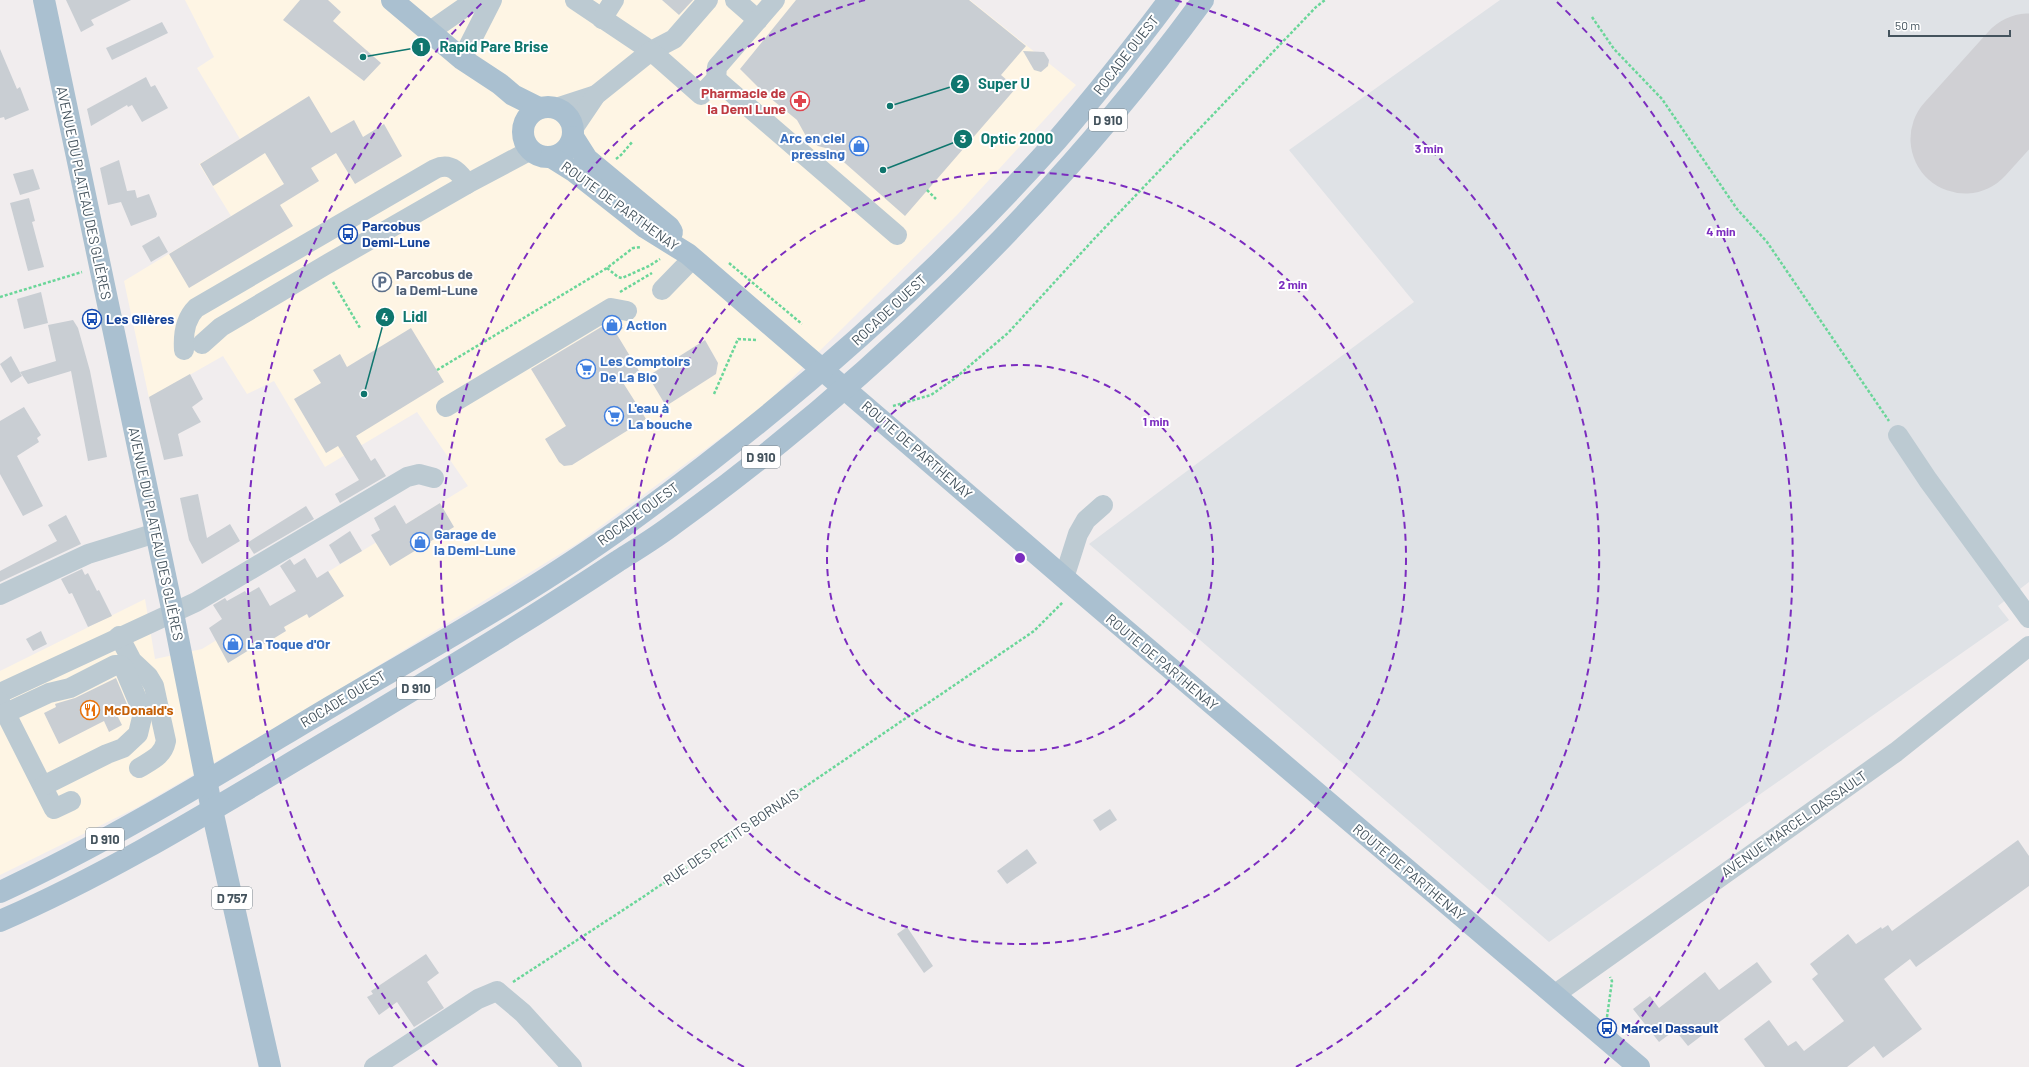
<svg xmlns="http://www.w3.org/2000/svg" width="2029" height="1067" font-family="Barlow,sans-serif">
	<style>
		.commercial { fill: #fef5e4 }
		.airport { fill: #dfe2e6 }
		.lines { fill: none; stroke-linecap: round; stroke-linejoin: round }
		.runway { stroke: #d0d0d4; stroke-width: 109 }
		.building { fill: #c9ced3 }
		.path { stroke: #6ad699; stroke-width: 2.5; stroke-dasharray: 3 2; stroke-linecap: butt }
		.minor { stroke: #bccad2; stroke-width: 20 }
		.major { stroke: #aac0d0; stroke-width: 22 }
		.ring { fill: none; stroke: #7b2cbf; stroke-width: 2; stroke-dasharray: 7 5 }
		.labels { text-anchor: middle; stroke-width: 4; stroke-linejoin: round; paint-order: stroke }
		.shield { fill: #fff; stroke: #7c878e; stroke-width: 1 }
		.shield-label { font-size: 13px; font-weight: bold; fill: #44535d }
		.street-label { font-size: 14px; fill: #44535d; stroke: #fff }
		.health-label { font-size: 14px; font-weight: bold; fill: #be3a42; stroke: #fff; text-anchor: end }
		.shop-label { font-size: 14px; font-weight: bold; fill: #366cbe; stroke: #fff; text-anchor: start }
		.transit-label { font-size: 14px; font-weight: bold; fill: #164399; stroke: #fff; text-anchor: start }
		.service-label { font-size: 14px; font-weight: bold; fill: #4e5e75; stroke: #fff; text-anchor: start }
		.food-label { font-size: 14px; font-weight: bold; fill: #c56008; stroke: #fff; text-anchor: start }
		.centre { fill: #7b2cbf; stroke: #fff; stroke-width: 2 }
		.ring-label { font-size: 12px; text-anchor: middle; font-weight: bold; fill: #7b2cbf; stroke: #fff; stroke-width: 4; stroke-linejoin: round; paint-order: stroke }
		.leader { fill: none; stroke: #0f766e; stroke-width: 1.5 }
		.callout-dot { fill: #0f766e; stroke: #fff; stroke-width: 1.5 }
		.mark-label { font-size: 12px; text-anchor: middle; font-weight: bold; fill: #fff }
		.callout-label { font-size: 15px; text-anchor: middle; font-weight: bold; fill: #0f766e; stroke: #fff; stroke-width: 4; stroke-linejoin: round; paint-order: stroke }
	</style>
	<rect width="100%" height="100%" fill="#f1edee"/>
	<path class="commercial" d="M 185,0 L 970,0 L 1076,85 L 957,215 L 764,406 L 578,543 L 324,699 L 138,807 L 0,875 L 0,671 L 145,599 L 155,659 L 202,649 L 468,486 L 417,412 L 325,467 L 274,381 L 247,394 L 223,356 L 149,398 L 124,281 L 231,216 L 199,164 L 240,139 L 197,68 L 214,57 Z"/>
	<path class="airport" d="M 1500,0 L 2029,0 L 2029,582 L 1998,606 L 2009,620 L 1549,942 L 1089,544 L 1414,302 L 1289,150 Z"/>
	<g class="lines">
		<path class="runway" d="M 1965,139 L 2029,68"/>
	</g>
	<g class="building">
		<path d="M 66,0 L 131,0 L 91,20 L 94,25 L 81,32 Z"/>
		<path d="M 300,0 L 328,0 L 341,12 L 333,21 L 381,63 L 364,81 L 283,20 Z"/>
		<path d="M 662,0 L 693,0 L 679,15 Z"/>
		<path d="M 796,0 L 969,0 L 1026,46 L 1001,75 L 1016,88 L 905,216 L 829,149 L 818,146 L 807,138 L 797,120 L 764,93 L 740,69 Z"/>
		<path d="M 162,22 L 168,33 L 112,60 L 106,48 Z"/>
		<path d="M 0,49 L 17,89 L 20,87 L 29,110 L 5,120 L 4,117 L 0,118 Z"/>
		<path d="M 1023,51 L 1044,52 L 1049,60 L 1048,66 L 1041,72 L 1034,70 Z"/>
		<path d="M 146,77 L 151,87 L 155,85 L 168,108 L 142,122 L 132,105 L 128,107 L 127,105 L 91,126 L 87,109 Z"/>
		<path d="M 309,96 L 331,133 L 354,120 L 363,137 L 384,124 L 402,156 L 355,184 L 336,153 L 311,168 L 319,181 L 280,205 L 293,226 L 189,288 L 169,254 L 284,184 L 265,153 L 213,186 L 200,164 Z"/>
		<path d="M 119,160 L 127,191 L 135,190 L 137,198 L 149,194 L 157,214 L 156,217 L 131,226 L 121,202 L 108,205 L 100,168 Z"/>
		<path d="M 33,169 L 40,189 L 20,195 L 13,174 Z"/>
		<path d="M 29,198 L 35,221 L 32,222 L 44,267 L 28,271 L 10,203 Z"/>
		<path d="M 159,236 L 168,252 L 151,262 L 142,246 Z"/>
		<path d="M 41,292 L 48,323 L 24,329 L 17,299 Z"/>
		<path d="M 73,320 L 78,328 L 90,371 L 107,457 L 88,461 L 71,371 L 28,384 L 20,372 L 56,361 L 48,325 Z"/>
		<path d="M 613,320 L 618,321 L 623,328 L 616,333 L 639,371 L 622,381 L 646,419 L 572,465 L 564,466 L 559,462 L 545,439 L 566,426 L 531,369 Z"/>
		<path d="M 411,328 L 444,382 L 356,436 L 371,461 L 375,458 L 386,476 L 340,503 L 335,494 L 359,480 L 338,446 L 326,453 L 294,399 L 321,383 L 313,370 L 340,354 L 347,367 Z"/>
		<path d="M 705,340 L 718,363 L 716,374 L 666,406 L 648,376 Z"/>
		<path d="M 11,356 L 22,376 L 11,383 L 0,364 Z"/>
		<path d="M 190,374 L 203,399 L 192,407 L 201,422 L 178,434 L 183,456 L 164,460 L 149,397 Z"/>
		<path d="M 24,407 L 41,435 L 37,438 L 39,442 L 17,456 L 43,506 L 23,516 L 0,474 L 0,421 Z"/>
		<path d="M 198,494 L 207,538 L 230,524 L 240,541 L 202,564 L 189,540 L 180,498 Z"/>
		<path d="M 440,503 L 454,527 L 390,566 L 371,535 L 380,530 L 374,518 L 395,505 L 406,524 Z"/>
		<path d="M 306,506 L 314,519 L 254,554 L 247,543 Z"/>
		<path d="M 66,515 L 81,544 L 0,582 L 0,571 L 57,541 L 48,525 Z"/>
		<path d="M 350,531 L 362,551 L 340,564 L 329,545 Z"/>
		<path d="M 305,558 L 317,578 L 328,571 L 344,596 L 309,618 L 307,614 L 284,627 L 286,631 L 263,645 L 262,642 L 228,663 L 209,628 L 222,619 L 213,605 L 225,598 L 227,601 L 245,591 L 247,594 L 259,587 L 270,606 L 296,591 L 280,566 L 290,559 L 294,565 Z"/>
		<path d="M 82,569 L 85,575 L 88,573 L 97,591 L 99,590 L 112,616 L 88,627 L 72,593 L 69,594 L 61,579 Z"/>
		<path d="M 41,631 L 47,644 L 33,651 L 26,639 Z"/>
		<path d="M 116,678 L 129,709 L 117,715 L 122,725 L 109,732 L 104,721 L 59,744 L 44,713 L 56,707 L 55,704 L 58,703 L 75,698 Z"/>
		<path d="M 1110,809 L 1117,820 L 1100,831 L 1093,820 Z"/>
		<path d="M 2018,840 L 2029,856 L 2029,886 L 1916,967 L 1910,959 L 1884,979 L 1922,1029 L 1883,1058 L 1874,1046 L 1847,1067 L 1765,1067 L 1744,1039 L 1769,1020 L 1788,1046 L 1796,1041 L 1804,1051 L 1844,1021 L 1812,979 L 1818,974 L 1810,964 L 1848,934 L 1856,944 L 1881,927 L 1882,929 L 1888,925 L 1892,931 Z"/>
		<path d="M 1027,849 L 1037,863 L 1007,884 L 997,871 Z"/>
		<path d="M 907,927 L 933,966 L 924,973 L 897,934 Z"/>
		<path d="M 426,954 L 439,973 L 427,982 L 444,1008 L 414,1027 L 397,1002 L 379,1015 L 367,997 L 373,994 L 371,991 Z"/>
		<path d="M 1757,962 L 1772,982 L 1688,1046 L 1675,1030 L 1659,1042 L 1633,1009 L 1650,996 L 1659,1008 L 1705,972 L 1719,990 Z"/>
	</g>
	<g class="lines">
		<g class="path">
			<path d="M 1592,17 L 1614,49 L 1662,99 L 1737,209 L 1767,242 L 1889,421"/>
			<path d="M 616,159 L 621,155 L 633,141"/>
			<path d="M 927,190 L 936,199"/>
			<path d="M 729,263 L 802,324"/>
			<path d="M 607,268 L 618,277 L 622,278 L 649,266 L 660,259"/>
			<path d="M 333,282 L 360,328"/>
			<path d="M 620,292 L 652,273"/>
			<path d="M 0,297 L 82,272"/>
			<path d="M 437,370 L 607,268 L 633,248 L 641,247"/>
			<path d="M 714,394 L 738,339 L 758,340"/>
			<path d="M 893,406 L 931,395 L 954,379 L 1008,333 L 1094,239 L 1316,7 L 1325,0"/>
			<path d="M 513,982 L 643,897 L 1034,631 L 1063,602"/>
			<path d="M 1607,1017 L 1612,981 L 1610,977"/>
		</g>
		<g class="minor">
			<path d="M 575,0 L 651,51 L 674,39 L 708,0"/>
			<path d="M 735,0 L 758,20"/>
			<path d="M 602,19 L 614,0"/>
			<path d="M 429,32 L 475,0"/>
			<path d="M 462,59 L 492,0"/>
			<path d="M 716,79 L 897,235"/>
			<path d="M 556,108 L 596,95"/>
			<path d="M 573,129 L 596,95 L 651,51 L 701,95 L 716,79 L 717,67 L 775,0"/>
			<path d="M 662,290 L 693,258"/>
			<path d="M 202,344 L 221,327 L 324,266 L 467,184 L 531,150"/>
			<path d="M 184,350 C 183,335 185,319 196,308 L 435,169 C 450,162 459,171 467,184"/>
			<path d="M 446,407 L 611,308 L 627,311"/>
			<path d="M 1898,435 L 1928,480 L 2029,618"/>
			<path d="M 1064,578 L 1078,534 L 1086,520 L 1103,505"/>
			<path d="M 0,595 L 88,554 L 156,533"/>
			<path d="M 119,636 L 132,661 L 148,676 L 154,686 L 166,741 C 163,756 152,760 139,768"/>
			<path d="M 0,693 L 196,602 L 407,477 L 419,474 L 434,478"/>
			<path d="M 0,702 L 54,809 L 71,801"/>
			<path d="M 6,713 L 49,693 L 70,688 L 115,665 L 120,665 L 124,668 L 143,713 L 138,734 L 123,748 L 107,754 L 43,786"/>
			<path d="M 1554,995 L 1896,752 L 2029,646"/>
			<path d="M 374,1067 L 478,999 L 497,991 L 523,1013 L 572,1067"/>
		</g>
		<g class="major">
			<path d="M 44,0 L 173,613 L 212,810 L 270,1067"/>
			<path d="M 392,0 L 462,59 L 500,84 L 513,95 L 539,108"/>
			<circle cx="548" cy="132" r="25"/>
			<path d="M 573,137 L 587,159 L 669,227 L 672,232"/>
			<path d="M 551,157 L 575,172 L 646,228 L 688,254 L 1076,588 L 1639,1067"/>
			<path d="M 0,892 C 115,839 223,771 332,706 C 430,648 531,593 624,526 C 781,412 928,285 1057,140 C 1096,95 1133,48 1169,0"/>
			<path d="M 0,921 C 120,869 231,798 343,732 C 436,676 528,621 618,561 C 637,549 657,537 675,523 C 872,381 1060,196 1203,0"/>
		</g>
	</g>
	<g class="ring">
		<circle cx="1020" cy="558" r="193"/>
		<circle cx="1020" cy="558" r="386"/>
		<path d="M744 1067A579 579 0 0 1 865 0M1175 0A579 579 0 0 1 1296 1067"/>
		<path d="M437 1065A773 773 0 0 1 483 2M1557 2A773 773 0 0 1 1603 1065"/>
	</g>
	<defs>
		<symbol id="pharmacy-ring" viewBox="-11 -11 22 22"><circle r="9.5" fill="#fff" stroke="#e0444e" stroke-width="1.5"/><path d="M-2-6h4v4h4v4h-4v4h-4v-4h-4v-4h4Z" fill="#e0444e"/></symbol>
		<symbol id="shop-ring" viewBox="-11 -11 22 22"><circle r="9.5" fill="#fff" stroke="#3f7fe0" stroke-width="1.5"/><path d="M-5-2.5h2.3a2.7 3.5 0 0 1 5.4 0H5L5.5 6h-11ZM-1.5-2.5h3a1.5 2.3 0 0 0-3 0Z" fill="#3f7fe0"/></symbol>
		<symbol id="bus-ring" viewBox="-11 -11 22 22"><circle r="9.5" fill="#fff" stroke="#1a4fb4" stroke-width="1.5"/><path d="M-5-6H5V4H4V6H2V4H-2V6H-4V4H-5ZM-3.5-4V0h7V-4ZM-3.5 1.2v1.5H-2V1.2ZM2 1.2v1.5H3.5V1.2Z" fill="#1a4fb4"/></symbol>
		<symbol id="parking-ring" viewBox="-11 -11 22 22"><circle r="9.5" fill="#fff" stroke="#5c6f8a" stroke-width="1.5"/><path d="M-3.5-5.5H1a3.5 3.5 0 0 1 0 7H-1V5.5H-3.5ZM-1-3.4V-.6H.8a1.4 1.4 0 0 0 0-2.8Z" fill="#5c6f8a"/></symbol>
		<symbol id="supermarket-ring" viewBox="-11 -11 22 22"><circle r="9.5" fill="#fff" stroke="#3f7fe0" stroke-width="1.5"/><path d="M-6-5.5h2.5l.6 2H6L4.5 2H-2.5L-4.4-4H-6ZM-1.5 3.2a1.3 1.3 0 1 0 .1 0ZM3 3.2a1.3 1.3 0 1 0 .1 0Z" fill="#3f7fe0"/></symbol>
		<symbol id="restaurant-ring" viewBox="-11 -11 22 22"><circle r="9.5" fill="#fff" stroke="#e8710a" stroke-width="1.5"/><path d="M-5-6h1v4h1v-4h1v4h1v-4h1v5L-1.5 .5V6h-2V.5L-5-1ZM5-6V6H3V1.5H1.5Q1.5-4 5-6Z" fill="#e8710a"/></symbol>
	</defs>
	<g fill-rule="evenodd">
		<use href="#pharmacy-ring" x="789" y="90" width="22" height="22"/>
		<use href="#shop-ring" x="848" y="135" width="22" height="22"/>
		<use href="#bus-ring" x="337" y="223" width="22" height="22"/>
		<use href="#parking-ring" x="371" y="271" width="22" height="22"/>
		<use href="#bus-ring" x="81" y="308" width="22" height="22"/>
		<use href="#shop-ring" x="601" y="314" width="22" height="22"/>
		<use href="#supermarket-ring" x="575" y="358" width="22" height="22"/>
		<use href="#supermarket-ring" x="603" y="405" width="22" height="22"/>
		<use href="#shop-ring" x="409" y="531" width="22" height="22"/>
		<use href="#shop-ring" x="222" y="633" width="22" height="22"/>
		<use href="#restaurant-ring" x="79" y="699" width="22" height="22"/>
		<use href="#bus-ring" x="1596" y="1017" width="22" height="22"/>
	</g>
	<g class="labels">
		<g class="shield">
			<rect x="1089" y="109" width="38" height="22" rx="3"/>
			<rect x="742" y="446" width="38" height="22" rx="3"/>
			<rect x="397" y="677" width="38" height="22" rx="3"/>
			<rect x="86" y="828" width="38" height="22" rx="3"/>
			<rect x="212" y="887" width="40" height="22" rx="3"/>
		</g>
		<g class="shield-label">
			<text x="1108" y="125">D 910</text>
			<text x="761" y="462">D 910</text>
			<text x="416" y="693">D 910</text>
			<text x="105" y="844">D 910</text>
			<text x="232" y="903">D 757</text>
		</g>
		<g class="street-label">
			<text transform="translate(1126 55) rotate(-52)" y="5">ROCADE OUEST</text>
			<text transform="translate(84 193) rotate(78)" y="5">AVENUE DU PLATEAU DES GLIÈRES</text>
			<text transform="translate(620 206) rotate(36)" y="5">ROUTE DE PARTHENAY</text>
			<text transform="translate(889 310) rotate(-43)" y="5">ROCADE OUEST</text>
			<text transform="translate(917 450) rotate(41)" y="5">ROUTE DE PARTHENAY</text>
			<text transform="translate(638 514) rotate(-36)" y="5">ROCADE OUEST</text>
			<text transform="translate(156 534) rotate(78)" y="5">AVENUE DU PLATEAU DES GLIÈRES</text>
			<text transform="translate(1162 662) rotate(40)" y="5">ROUTE DE PARTHENAY</text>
			<text transform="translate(343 699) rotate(-31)" y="5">ROCADE OUEST</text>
			<text transform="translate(1794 824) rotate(-35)" y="5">AVENUE MARCEL DASSAULT</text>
			<text transform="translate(731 837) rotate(-34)" y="5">RUE DES PETITS BORNAIS</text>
			<text transform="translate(1409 872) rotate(40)" y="5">ROUTE DE PARTHENAY</text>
		</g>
		<g class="health-label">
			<text x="786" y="98">Pharmacie de<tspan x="786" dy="16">la Demi Lune</tspan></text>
		</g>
		<g class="shop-label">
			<text x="845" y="143" text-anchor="end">Arc en ciel<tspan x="845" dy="16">pressing</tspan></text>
			<text x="626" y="330">Action</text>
			<text x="600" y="366">Les Comptoirs<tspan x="600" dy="16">De La Bio</tspan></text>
			<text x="628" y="413">L'eau à<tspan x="628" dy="16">La bouche</tspan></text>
			<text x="434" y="539">Garage de<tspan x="434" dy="16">la Demi-Lune</tspan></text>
			<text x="247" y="649">La Toque d'Or</text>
		</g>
		<g class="transit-label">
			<text x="362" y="231">Parcobus<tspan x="362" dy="16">Demi-Lune</tspan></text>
			<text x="106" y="324">Les Glières</text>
			<text x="1621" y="1033">Marcel Dassault</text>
		</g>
		<g class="service-label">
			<text x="396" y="279">Parcobus de<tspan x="396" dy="16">la Demi-Lune</tspan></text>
		</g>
		<g class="food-label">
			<text x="104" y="715">McDonald's</text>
		</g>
	</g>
	<circle cx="1020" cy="558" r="6" class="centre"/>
	<g class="ring-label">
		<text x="1429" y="153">3 min</text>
		<text x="1721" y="236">4 min</text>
		<text x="1293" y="289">2 min</text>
		<text x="1156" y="426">1 min</text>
	</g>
	<path class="leader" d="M363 57L421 47M890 106L960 84M883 170L963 139M364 394L385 317"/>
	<g class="callout-dot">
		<circle cx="363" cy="57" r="4"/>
		<circle cx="890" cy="106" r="4"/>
		<circle cx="883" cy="170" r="4"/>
		<circle cx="364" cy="394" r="4"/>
		<circle cx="421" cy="47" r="10"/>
		<circle cx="960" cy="84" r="10"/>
		<circle cx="963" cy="139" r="10"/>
		<circle cx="385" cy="317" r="10"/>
	</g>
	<g class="mark-label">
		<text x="421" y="51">1</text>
		<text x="960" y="88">2</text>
		<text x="963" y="143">3</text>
		<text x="385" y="321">4</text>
	</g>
	<g class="callout-label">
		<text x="494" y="52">Rapid Pare Brise</text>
		<text x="1004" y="89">Super U</text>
		<text x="1017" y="144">Optic 2000</text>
		<text x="415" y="322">Lidl</text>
	</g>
	<path d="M1889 30v6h121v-6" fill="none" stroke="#44535d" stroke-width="2"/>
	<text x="1895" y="30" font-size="12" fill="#44535d" stroke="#ffffff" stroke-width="3" paint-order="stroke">50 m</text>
</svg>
